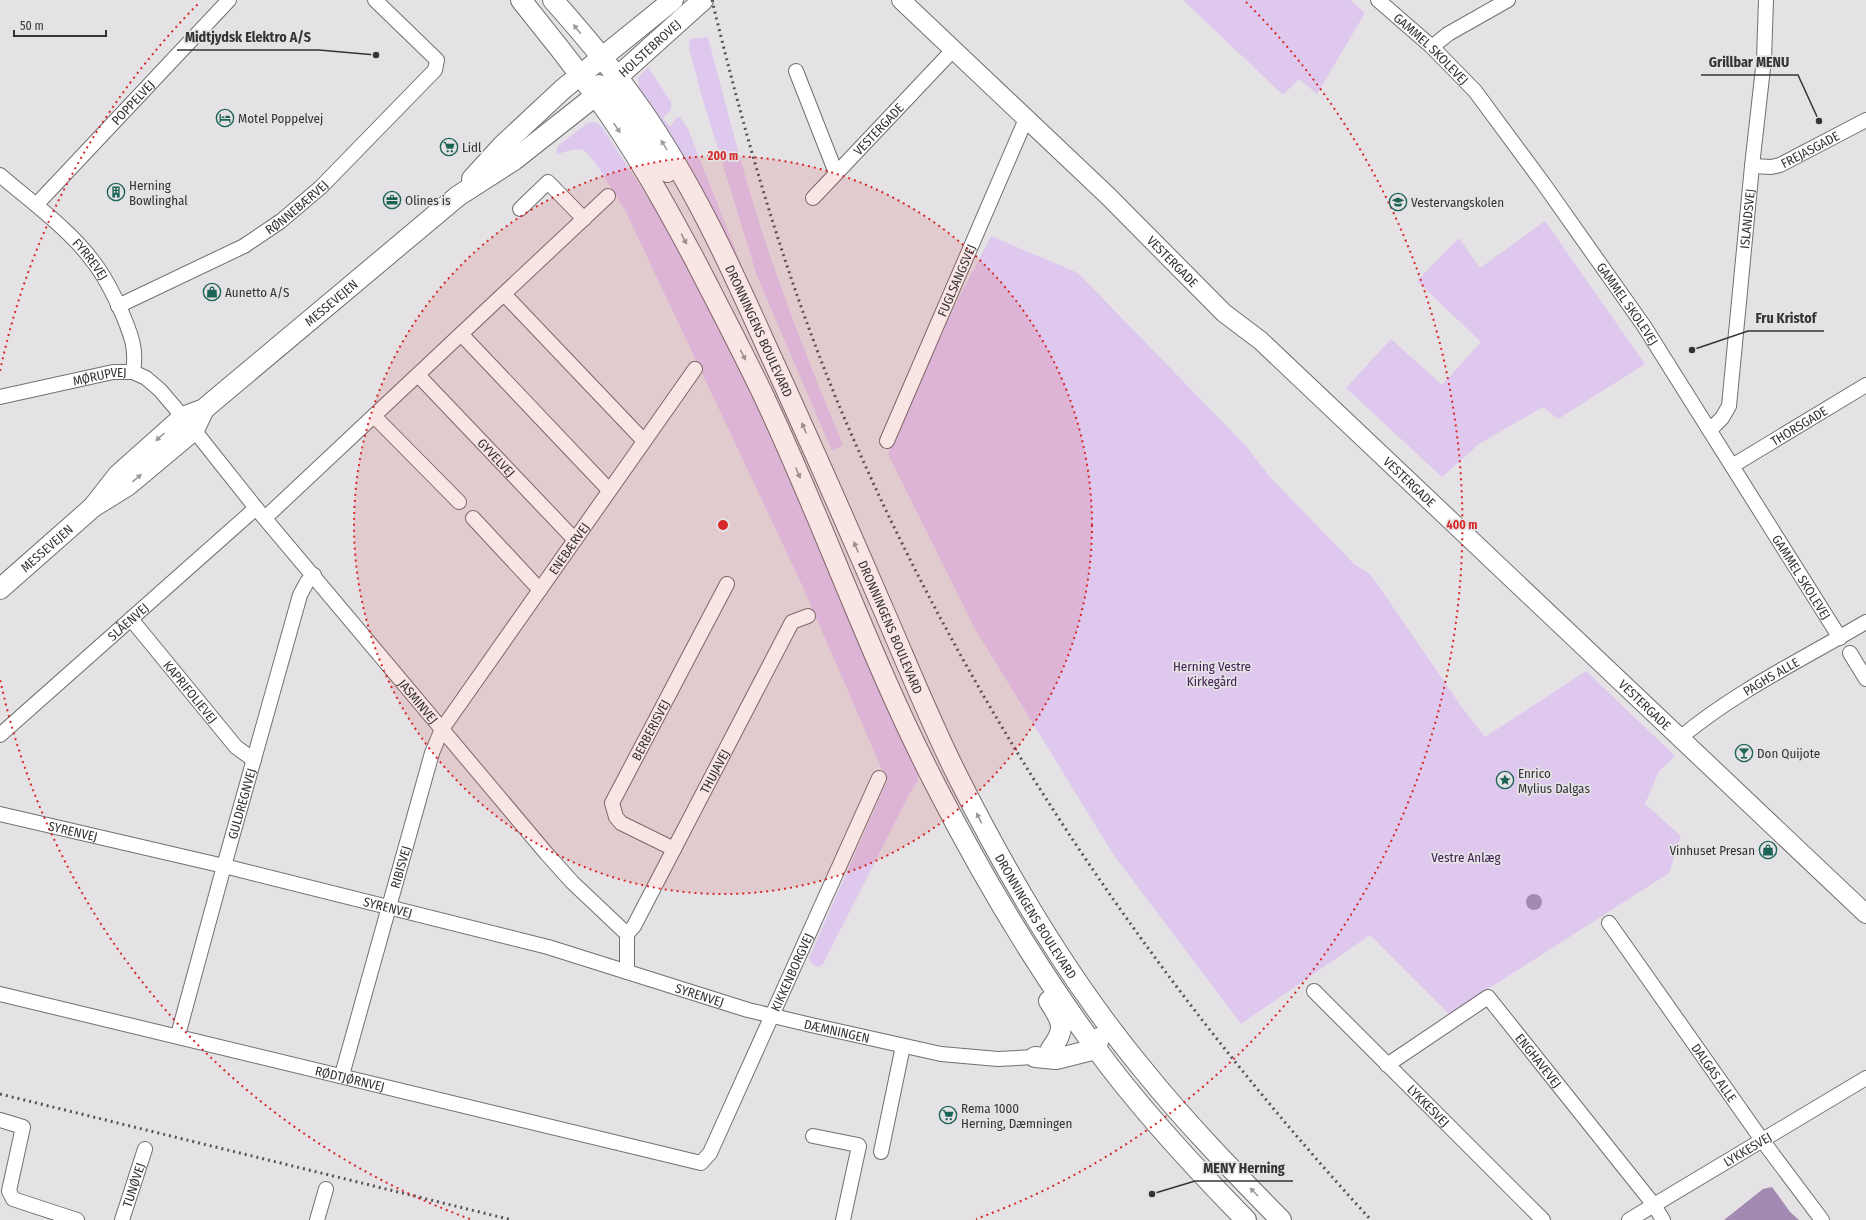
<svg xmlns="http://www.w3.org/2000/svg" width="1866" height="1220" font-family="'Fira Sans Condensed',sans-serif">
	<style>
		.green { fill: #dfc8ee }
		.water { fill: #a28ab2 }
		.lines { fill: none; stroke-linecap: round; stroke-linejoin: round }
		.minor-casing { stroke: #716f72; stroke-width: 16 }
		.tertiary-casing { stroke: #716f72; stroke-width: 20 }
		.secondary-casing { stroke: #716f72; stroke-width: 22 }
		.minor { stroke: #fff; stroke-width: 14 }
		.tertiary { stroke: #fff; stroke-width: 18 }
		.secondary { stroke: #fff; stroke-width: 20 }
		.rail { stroke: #565557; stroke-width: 3; stroke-dasharray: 2 4; stroke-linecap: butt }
		.oneway { fill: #9a9a9a }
		.ring { fill: none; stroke: #d62828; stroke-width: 2; stroke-dasharray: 2 4 }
		.labels { text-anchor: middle; stroke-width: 3.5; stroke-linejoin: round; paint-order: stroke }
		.street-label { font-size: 13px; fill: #353435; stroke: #e4e2e5 }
		.poi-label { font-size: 13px; fill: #353435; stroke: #e4e2e5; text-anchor: start }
		.park-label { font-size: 13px; fill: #412053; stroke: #e4e2e5 }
		.centre { fill: #d62828; stroke: #e4e2e5; stroke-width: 2 }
		.ring-label { font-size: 12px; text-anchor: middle; font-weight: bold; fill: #d62828; stroke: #e4e2e5; stroke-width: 3.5; stroke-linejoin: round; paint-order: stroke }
		.leader { fill: none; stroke: #353435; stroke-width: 1.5 }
		.callout-dot { fill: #353435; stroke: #e4e2e5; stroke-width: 1.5 }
		.callout-label { font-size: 14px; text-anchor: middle; font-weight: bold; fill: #353435; stroke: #e4e2e5; stroke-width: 3.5; stroke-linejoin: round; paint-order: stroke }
	</style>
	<rect width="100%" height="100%" fill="#e4e2e5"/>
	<g class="green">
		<path d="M 1183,0 L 1350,0 L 1365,13 L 1317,94 L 1299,79 L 1283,95 Z"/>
		<path d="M 708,37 C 728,113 747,190 773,264 C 794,325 818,385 843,445 L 832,451 L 757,276 L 702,97 L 689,48 L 690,39 Z"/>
		<path d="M 648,67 L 671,102 L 671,109 L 663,118 L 670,127 L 676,118 L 680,117 L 688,129 L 743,269 L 739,267 L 691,170 L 675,141 L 639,87 L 638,78 Z"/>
		<path d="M 592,122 L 597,123 L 602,127 L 656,210 L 730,346 L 918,772 L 918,781 L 911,791 L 823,964 L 818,967 L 812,964 L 809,958 L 887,781 L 801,583 L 625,210 C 617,198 593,155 583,150 C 577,147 565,152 558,154 L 556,152 L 558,146 L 586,124 Z"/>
		<path d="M 1545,221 L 1645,364 L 1558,419 L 1543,407 L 1479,444 L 1442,477 L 1346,388 L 1391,339 L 1442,385 L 1481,342 L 1417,281 L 1459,238 L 1480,268 Z"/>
		<path d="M 991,236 L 1078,273 L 1245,445 L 1270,477 L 1353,563 L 1371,575 L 1461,706 L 1485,737 L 1586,671 L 1675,756 L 1659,771 L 1645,804 L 1681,836 L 1669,873 L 1449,1014 L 1370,935 L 1241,1024 L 1113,854 L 975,629 L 888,454 L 951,313 Z"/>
	</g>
	<g class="water">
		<circle cx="1534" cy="902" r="8"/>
		<path d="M 1772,1187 L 1790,1212 L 1799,1220 L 1724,1220 L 1763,1189 Z"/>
	</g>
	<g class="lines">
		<defs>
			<g id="minor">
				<path id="s1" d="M 1378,0 L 1432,47 L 1475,91 L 1543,183 L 1644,326 L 1840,638"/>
				<path d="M 1432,47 L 1448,34 L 1508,0"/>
				<path d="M 796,71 L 836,173"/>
				<path id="s2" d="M 1752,166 L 1771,167 L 1780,165 L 1866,120"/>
				<path id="s3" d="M 0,175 C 29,200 69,229 92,260 C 105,276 114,295 122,313 C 131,335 137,348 133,372"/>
				<path id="s4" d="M 813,198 L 953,50"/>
				<path id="s5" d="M 36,205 L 229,0"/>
				<path d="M 520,209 L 548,182 L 584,219"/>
				<path d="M 504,294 L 644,441"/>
				<path id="s6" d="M 118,306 L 244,246 L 281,221 L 321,187 L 435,70 L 437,60 L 375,0"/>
				<path d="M 461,334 L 609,490"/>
				<path id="s7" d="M 418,375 L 575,540"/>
				<path id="s8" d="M 0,397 L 113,372 L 133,372 L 146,378 L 160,390 L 183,417"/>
				<path d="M 374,416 L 459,502"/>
				<path id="s9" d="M 194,430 L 256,508 L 546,853 L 572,882 L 627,934 L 627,972"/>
				<path id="s10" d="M 1710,430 L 1722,418 L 1729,406 L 1752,166 L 1764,59 L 1766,0"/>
				<path id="s11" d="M 887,441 L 1026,119"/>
				<path id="s12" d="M 1732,466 L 1866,385"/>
				<path d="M 265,518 L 608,196"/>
				<path d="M 473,518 L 540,590"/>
				<path id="s13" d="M 131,619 L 236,747 L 254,760"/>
				<path d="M 1850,653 L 1866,679"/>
				<path id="s14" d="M 0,735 L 256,508"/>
				<path id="s15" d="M 1680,738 C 1734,692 1805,658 1866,622"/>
				<path id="s16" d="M 0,814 L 224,866 L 548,947 L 748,1010 L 811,1025 L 941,1054 L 998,1059 L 1035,1057"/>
				<path id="s17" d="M 674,849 L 621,823 L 616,817 L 612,803 L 727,584"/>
				<path id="s18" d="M 1609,923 L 1762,1140 L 1822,1220"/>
				<path id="s19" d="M 627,934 L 634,926 L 792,622 L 808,616"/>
				<path id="s20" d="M 1314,991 L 1543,1220"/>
				<path id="s21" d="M 0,994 L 701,1163 L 710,1153 L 879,778"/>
				<path id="s22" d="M 178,1035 L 224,866 L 300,595 L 307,582 L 314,575"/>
				<path id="s23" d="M 1387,1065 L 1488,997 L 1654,1205 L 1663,1220"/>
				<path id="s24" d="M 342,1075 L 432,753 L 442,729 L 695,369"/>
				<path d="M 0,1120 L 23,1127 L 9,1191 L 13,1199 L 77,1220"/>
				<path d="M 813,1136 L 858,1145"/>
				<path d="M 881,1152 L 903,1046"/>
				<path id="s25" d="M 122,1220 L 145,1149"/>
				<path d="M 317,1220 L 326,1189"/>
				<path d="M 843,1220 L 859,1146"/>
				<path id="s26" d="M 1629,1220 L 1866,1078"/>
			</g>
			<g id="tertiary">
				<path id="s27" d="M 901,0 L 1108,196 L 1224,313 L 1261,341 L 1866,914"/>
			</g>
			<g id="secondary">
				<path d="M 521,0 C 547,32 572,64 596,96 C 634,148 666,206 696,262 C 720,309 745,356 767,403 C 826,529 871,660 935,784 C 982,876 1034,964 1095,1047 C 1140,1109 1193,1166 1246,1220"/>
				<path id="s28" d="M 553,0 C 585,36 616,73 643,112 C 692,183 729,263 764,341 C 804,428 843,516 881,604 C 906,661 929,719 957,775 C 1009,879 1070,982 1145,1072 C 1187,1124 1234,1172 1281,1220"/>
				<path d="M 599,85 L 620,106 L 667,172"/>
				<path d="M 472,179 L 503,145 L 563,89 L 673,0"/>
				<path id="s29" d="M 93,507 L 118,475 L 183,417 L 204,409 L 458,196 L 514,160 L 604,89 L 703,0"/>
				<path id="s30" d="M 0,589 L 93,507 L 127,486 L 194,430 L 204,409"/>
				<path d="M 1049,1001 C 1062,1021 1067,1028 1051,1049"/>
				<path d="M 1035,1057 L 1056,1059 L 1096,1049 L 1099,1038"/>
			</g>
		</defs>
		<use href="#minor" class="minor-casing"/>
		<use href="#tertiary" class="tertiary-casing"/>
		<use href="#secondary" class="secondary-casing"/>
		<use href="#minor" class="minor"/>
		<use href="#tertiary" class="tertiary"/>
		<use href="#secondary" class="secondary"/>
		<g class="rail">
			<path d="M 712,0 C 745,137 784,272 838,403 C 964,704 1151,980 1371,1220"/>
			<path d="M 0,1094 L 512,1220"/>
		</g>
	</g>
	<defs><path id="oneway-solid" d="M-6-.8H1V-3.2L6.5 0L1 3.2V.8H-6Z"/></defs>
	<g class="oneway">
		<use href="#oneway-solid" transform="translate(577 29) rotate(-129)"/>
		<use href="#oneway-solid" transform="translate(617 128) rotate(56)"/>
		<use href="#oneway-solid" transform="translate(664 145) rotate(-122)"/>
		<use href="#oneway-solid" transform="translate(684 239) rotate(62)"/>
		<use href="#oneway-solid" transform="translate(743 355) rotate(63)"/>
		<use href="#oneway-solid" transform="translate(804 428) rotate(-114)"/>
		<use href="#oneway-solid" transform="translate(160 437) rotate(138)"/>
		<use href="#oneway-solid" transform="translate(798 473) rotate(66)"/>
		<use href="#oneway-solid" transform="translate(137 478) rotate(-40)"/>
		<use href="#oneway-solid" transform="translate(856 547) rotate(-113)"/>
		<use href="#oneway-solid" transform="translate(979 818) rotate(-117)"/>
		<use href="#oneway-solid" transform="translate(1254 1192) rotate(-135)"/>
	</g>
	<circle cx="723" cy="525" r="369" fill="#d62828" fill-opacity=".12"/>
	<g class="ring">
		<circle cx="723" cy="525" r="369"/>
		<path d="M470 1219A739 739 0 0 1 0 679M0 371A739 739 0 0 1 200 2M1246 2A739 739 0 0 1 976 1219"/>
	</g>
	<defs>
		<symbol id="hotel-ring" viewBox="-11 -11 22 22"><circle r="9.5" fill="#e4e2e5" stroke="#1d6457" stroke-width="1.5"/><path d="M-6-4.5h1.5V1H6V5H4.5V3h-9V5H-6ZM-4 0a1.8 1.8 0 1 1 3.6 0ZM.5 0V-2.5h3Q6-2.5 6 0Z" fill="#1d6457"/></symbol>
		<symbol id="supermarket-ring" viewBox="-11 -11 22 22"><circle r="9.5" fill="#e4e2e5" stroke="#1d6457" stroke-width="1.5"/><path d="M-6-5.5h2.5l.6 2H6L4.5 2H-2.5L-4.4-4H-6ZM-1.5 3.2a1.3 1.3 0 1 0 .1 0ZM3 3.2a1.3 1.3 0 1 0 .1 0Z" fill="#1d6457"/></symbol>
		<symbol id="building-ring" viewBox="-11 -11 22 22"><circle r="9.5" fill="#e4e2e5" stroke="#1d6457" stroke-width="1.5"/><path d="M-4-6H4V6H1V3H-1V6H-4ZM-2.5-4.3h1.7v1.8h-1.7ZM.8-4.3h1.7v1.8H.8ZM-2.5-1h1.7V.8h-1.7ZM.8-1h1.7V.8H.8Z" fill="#1d6457"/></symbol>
		<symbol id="office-ring" viewBox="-11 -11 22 22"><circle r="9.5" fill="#e4e2e5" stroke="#1d6457" stroke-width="1.5"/><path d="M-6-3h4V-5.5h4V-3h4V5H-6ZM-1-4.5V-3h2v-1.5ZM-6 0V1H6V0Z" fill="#1d6457"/></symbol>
		<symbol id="school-ring" viewBox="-11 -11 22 22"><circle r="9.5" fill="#e4e2e5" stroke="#1d6457" stroke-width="1.5"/><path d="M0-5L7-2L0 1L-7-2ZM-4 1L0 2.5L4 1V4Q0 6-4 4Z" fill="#1d6457"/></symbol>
		<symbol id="shop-ring" viewBox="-11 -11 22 22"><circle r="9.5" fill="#e4e2e5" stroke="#1d6457" stroke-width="1.5"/><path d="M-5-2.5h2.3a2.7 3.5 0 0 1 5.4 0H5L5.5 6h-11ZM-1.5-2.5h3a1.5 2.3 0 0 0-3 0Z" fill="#1d6457"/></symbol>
		<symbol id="bar-ring" viewBox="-11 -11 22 22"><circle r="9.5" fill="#e4e2e5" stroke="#1d6457" stroke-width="1.5"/><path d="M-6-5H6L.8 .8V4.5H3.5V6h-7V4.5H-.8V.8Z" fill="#1d6457"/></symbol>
		<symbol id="sight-ring" viewBox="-11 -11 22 22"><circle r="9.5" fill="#e4e2e5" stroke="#1d6457" stroke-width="1.5"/><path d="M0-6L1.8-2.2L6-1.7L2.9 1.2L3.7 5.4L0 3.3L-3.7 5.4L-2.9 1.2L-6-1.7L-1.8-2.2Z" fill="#1d6457"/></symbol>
	</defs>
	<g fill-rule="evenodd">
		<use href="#hotel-ring" x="215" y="108" width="20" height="20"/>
		<use href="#supermarket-ring" x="439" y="137" width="20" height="20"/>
		<use href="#building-ring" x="106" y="182" width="20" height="20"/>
		<use href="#office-ring" x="382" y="190" width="20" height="20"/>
		<use href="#school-ring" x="1388" y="192" width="20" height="20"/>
		<use href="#shop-ring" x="202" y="282" width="20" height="20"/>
		<use href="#bar-ring" x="1734" y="743" width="20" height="20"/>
		<use href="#sight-ring" x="1495" y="770" width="20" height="20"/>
		<use href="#shop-ring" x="1758" y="840" width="20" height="20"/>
		<use href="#supermarket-ring" x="938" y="1105" width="20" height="20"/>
	</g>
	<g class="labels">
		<g class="street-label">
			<text dy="5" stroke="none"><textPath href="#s29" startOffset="724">HOLSTEBROVEJ</textPath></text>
			<text dy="5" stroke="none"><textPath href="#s1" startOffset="72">GAMMEL SKOLEVEJ</textPath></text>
			<text dy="5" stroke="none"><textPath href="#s5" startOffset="141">POPPELVEJ</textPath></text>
			<text dy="5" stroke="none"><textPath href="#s4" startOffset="95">VESTERGADE</textPath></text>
			<text dy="5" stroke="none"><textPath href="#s2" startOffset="62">FREJASGADE</textPath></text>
			<text dy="5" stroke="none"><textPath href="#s6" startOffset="205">RØNNEBÆRVEJ</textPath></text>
			<text dy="5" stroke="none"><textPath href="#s10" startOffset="219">ISLANDSVEJ</textPath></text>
			<text dy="5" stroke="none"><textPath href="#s3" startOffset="124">FYRREVEJ</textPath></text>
			<text dy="5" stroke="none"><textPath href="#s27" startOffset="377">VESTERGADE</textPath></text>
			<text dy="5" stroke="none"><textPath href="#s11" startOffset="175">FUGLSANGSVEJ</textPath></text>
			<text dy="5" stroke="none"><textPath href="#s29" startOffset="316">MESSEVEJEN</textPath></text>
			<text dy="5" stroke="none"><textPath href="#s1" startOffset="395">GAMMEL SKOLEVEJ</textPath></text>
			<text dy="5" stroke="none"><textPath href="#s28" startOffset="392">DRONNINGENS BOULEVARD</textPath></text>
			<text dy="5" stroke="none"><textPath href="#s8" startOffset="102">MØRUPVEJ</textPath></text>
			<text dy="5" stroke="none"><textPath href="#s12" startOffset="78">THORSGADE</textPath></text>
			<text dy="5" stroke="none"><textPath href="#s7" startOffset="114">GYVELVEJ</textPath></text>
			<text dy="5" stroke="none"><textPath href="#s27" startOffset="701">VESTERGADE</textPath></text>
			<text dy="5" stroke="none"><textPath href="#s30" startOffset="62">MESSEVEJEN</textPath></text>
			<text dy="5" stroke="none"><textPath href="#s24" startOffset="581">ENEBÆRVEJ</textPath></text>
			<text dy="5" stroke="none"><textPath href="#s1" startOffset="719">GAMMEL SKOLEVEJ</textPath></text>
			<text dy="5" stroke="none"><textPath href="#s14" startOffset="171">SLÅENVEJ</textPath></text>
			<text dy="5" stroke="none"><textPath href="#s28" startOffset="716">DRONNINGENS BOULEVARD</textPath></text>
			<text dy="5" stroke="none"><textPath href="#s15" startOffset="110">PAGHS ALLE</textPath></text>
			<text dy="5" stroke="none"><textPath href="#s13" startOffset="94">KAPRIFOLIEVEJ</textPath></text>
			<text dy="5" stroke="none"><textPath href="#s9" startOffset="352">JASMINVEJ</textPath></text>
			<text dy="5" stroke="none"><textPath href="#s27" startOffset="1025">VESTERGADE</textPath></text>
			<text dy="5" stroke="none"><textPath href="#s17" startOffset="164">BERBERISVEJ</textPath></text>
			<text dy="5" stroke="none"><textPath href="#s19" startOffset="185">THUJAVEJ</textPath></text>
			<text dy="5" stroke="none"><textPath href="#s22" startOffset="240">GULDREGNVEJ</textPath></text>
			<text dy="5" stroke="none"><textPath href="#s16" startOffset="75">SYRENVEJ</textPath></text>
			<text dy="5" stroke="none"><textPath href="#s24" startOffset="216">RIBISVEJ</textPath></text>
			<text dy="5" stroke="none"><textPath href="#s16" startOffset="399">SYRENVEJ</textPath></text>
			<text dy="5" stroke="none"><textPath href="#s28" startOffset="1040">DRONNINGENS BOULEVARD</textPath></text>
			<text dy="5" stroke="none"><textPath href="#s21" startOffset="933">KIKKENBORGVEJ</textPath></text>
			<text dy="5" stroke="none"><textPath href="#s16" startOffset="723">SYRENVEJ</textPath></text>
			<text dy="5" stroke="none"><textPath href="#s16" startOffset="865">DÆMNINGEN</textPath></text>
			<text dy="5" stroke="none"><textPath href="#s23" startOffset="203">ENGHAVEVEJ</textPath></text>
			<text dy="5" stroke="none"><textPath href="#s18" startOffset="183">DALGAS ALLE</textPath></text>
			<text dy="5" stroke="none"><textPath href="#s21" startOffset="360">RØDTJØRNVEJ</textPath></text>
			<text dy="5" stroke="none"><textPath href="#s20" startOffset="162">LYKKESVEJ</textPath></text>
			<text dy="5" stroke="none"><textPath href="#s26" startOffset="138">LYKKESVEJ</textPath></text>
			<text dy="5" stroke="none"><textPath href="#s25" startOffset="37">TUNØVEJ</textPath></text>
		</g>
		<g class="poi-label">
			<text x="238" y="123">Motel Poppelvej</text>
			<text x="462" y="152">Lidl</text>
			<text x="129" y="190">Herning<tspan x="129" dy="15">Bowlinghal</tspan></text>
			<text x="405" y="205">Olines is</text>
			<text x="1411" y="207">Vestervangskolen</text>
			<text x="225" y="297">Aunetto A/S</text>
			<text x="1757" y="758">Don Quijote</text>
			<text x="1518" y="778">Enrico<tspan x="1518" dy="15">Mylius Dalgas</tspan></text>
			<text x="1755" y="855" text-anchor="end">Vinhuset Presan</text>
			<text x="961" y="1113">Rema 1000<tspan x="961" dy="15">Herning, Dæmningen</tspan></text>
		</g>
		<g class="park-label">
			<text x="1212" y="671">Herning Vestre<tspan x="1212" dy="15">Kirkegård</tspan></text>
			<text x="1466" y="862">Vestre Anlæg</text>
		</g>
	</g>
	<circle cx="723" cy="525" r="6" class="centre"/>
	<g class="ring-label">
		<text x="723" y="160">200 m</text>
		<text x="1462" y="529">400 m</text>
	</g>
	<path class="leader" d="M376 55L319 50H177M1819 121L1798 75H1701M1692 350L1748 331H1824M1152 1194L1195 1181H1293"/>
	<g class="callout-dot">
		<circle cx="376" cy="55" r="4"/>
		<circle cx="1819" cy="121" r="4"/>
		<circle cx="1692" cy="350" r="4"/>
		<circle cx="1152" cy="1194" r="4"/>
	</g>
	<g class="callout-label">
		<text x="248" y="42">Midtjydsk Elektro A/S</text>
		<text x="1749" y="67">Grillbar MENU</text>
		<text x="1786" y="323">Fru Kristof</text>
		<text x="1244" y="1173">MENY Herning</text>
	</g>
	<path d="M14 30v6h92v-6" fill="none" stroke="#353435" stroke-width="2"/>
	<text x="20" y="30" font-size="12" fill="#353435" stroke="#e4e2e5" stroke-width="3" paint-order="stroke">50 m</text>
</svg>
